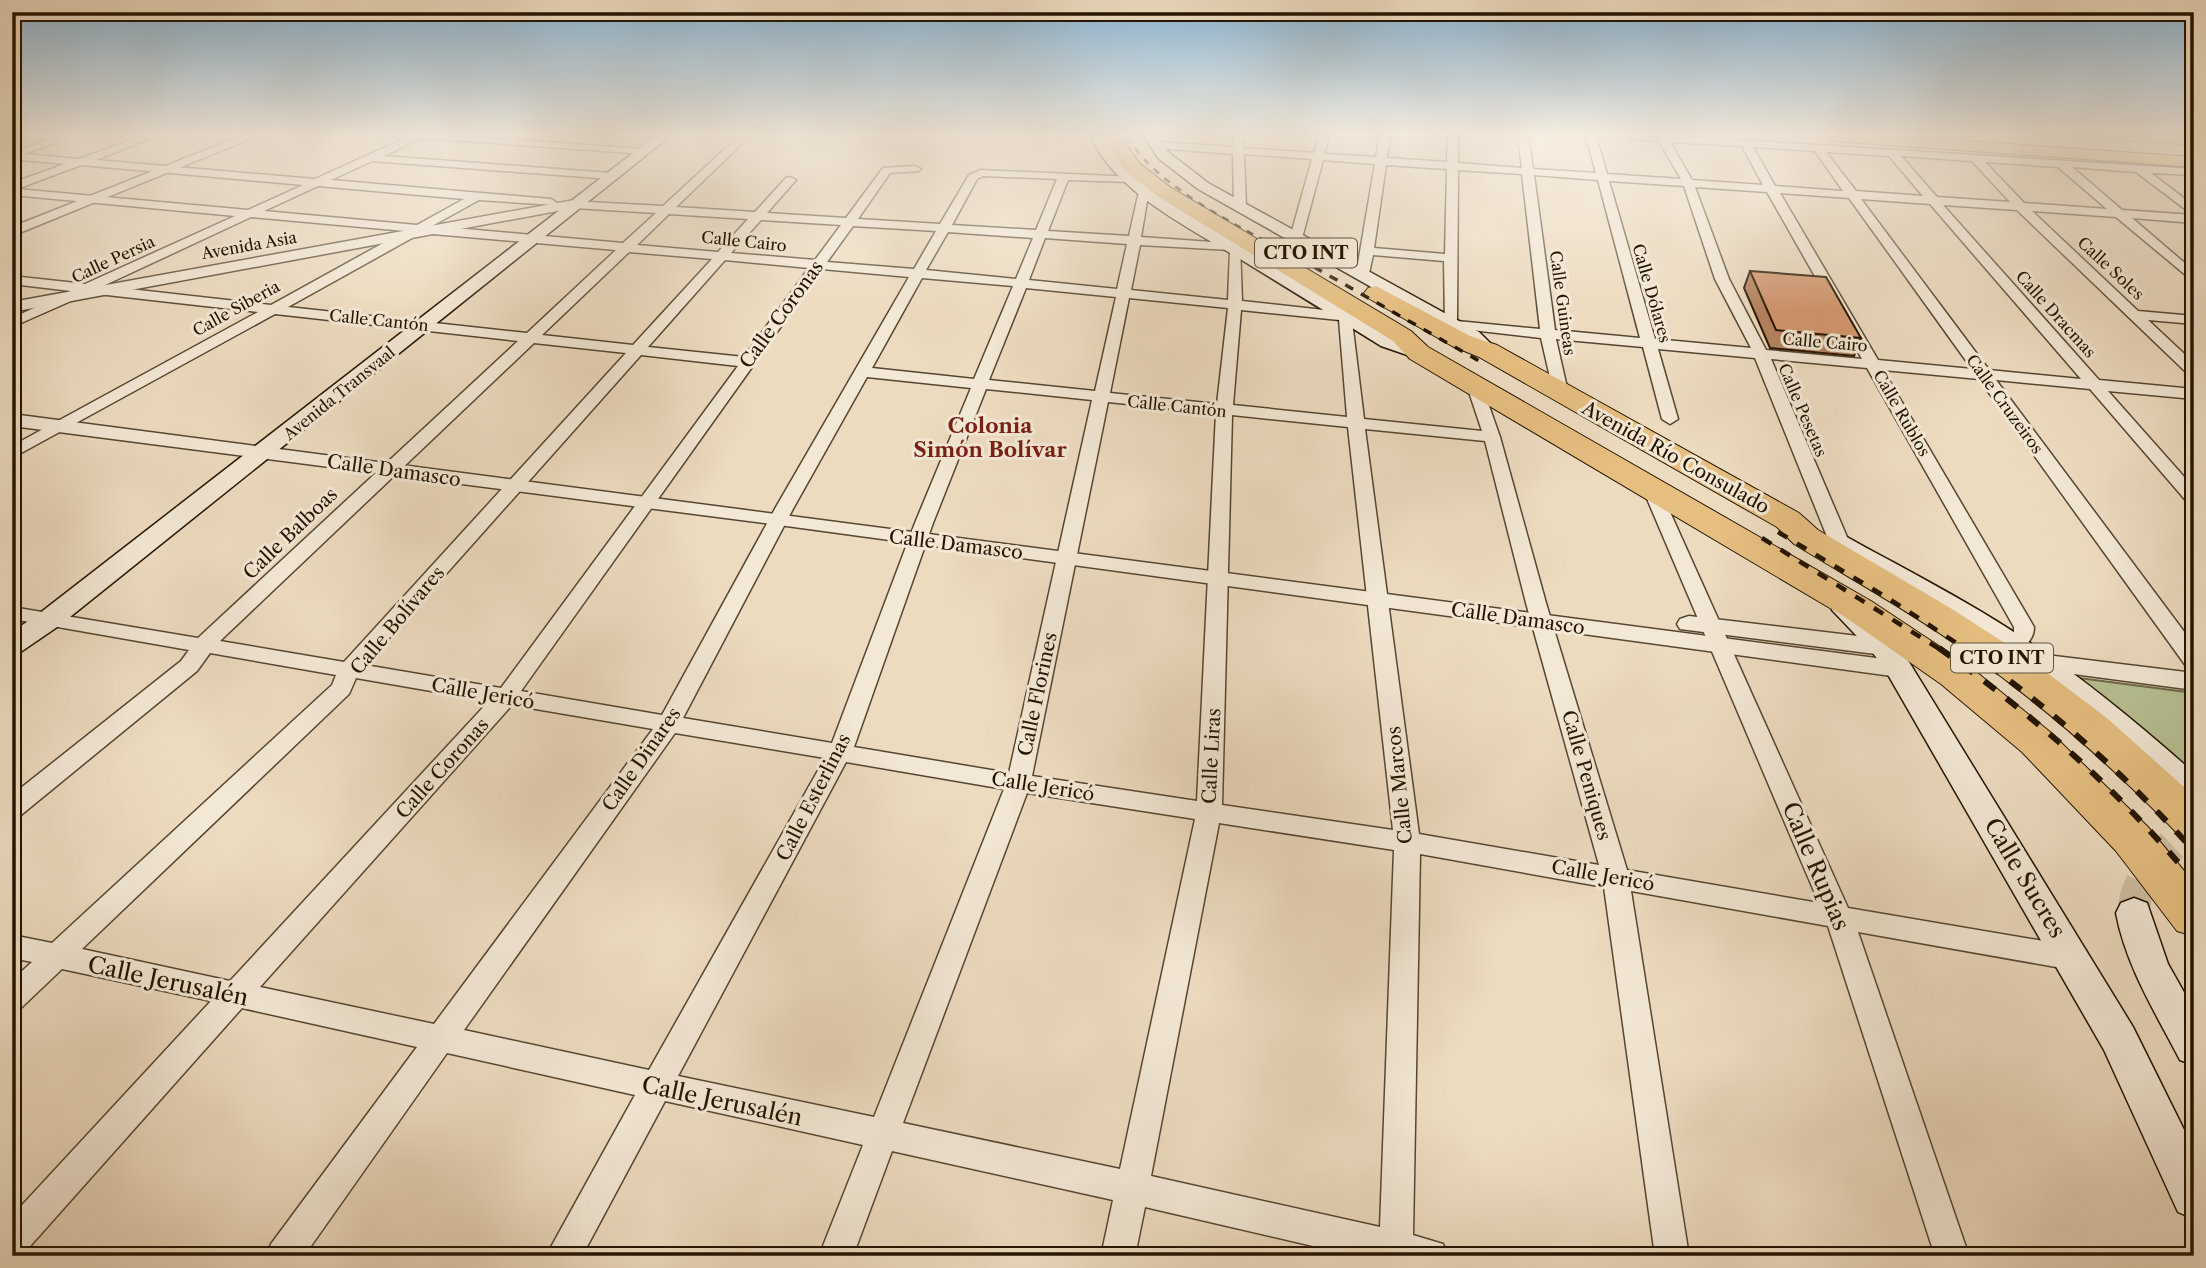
<svg xmlns="http://www.w3.org/2000/svg" width="2206" height="1268" font-family="'Libre Caslon Text',serif">
	<style>
		.green { fill: #b7c093; stroke: #6d6a4a; stroke-width: 2 }
		.lines { fill: none; stroke-linecap: round; stroke-linejoin: round }
		.secondary-tunnel { stroke: #cfbda3; stroke-width: 32; stroke-dasharray: 32 16; stroke-linecap: butt }
		.minor-casing { stroke: #564630; stroke-width: 3 }
		.tertiary-casing { stroke: #564630; stroke-width: 3 }
		.secondary-casing { stroke: #231400; stroke-width: 3 }
		.primary-casing { stroke: #231400; stroke-width: 2 }
		.motorway-casing { stroke: #231400; stroke-width: 2 }
		.minor { fill: #f3e8d6; fill-rule: evenodd }
		.tertiary { fill: #f3e8d6; fill-rule: evenodd }
		.secondary { fill: #f3e8d6; fill-rule: evenodd }
		.primary { fill: #e6be80; fill-rule: evenodd }
		.motorway { fill: #e6be80; fill-rule: evenodd }
		.rail-far3 { stroke: #231400; stroke-width: 2.5; stroke-dasharray: 7 7; stroke-linecap: butt }
		.rail-far2 { stroke: #231400; stroke-width: 3.5; stroke-dasharray: 9 9; stroke-linecap: butt }
		.rail-far1 { stroke: #231400; stroke-width: 4.5; stroke-dasharray: 11 11; stroke-linecap: butt }
		.rail { stroke: #231400; stroke-width: 6; stroke-dasharray: 14 14; stroke-linecap: butt }
		.wall { fill: #b78361; stroke: #231400; stroke-width: 2 }
		.building { fill: #d59871; stroke: #231400; stroke-width: 2 }
		.labels { text-anchor: middle; stroke-width: 6; stroke-linejoin: round; paint-order: stroke }
		.far-street-label { font-size: 16px; fill: #231400; stroke: #f3e8d6 }
		.shield { fill: #f3e8d6; stroke: #615440; stroke-width: 2 }
		.shield-label { font-size: 18px; font-weight: bold; fill: #231400 }
		.street-label { font-size: 19px; fill: #231400; stroke: #f3e8d6 }
		.neighbourhood-label { font-size: 21px; font-weight: bold; fill: #7a1f14; stroke: #f3e8d6 }
		.near-street-label { font-size: 23px; fill: #231400; stroke: #f3e8d6 }
	</style>
	<rect width="100%" height="100%" fill="#eddbc0"/>
	<filter id="stains"><feTurbulence type="fractalNoise" baseFrequency=".00286" numOctaves="4"/><feColorMatrix values="0 0 0 0 .2 0 0 0 0 .09 0 0 0 0 .02 0 0 0 .5 -.17"/></filter>
	<radialGradient id="worn" r=".72"><stop offset=".6" stop-color="#630" stop-opacity="0"/><stop offset="1" stop-color="#630" stop-opacity=".3"/></radialGradient>
	<g class="green">
		<path d="M 2047,136 L 2194,136 L 2194,145 Z"/>
		<path d="M 2079,678 L 2194,693 L 2194,773 Z"/>
	</g>
	<g class="lines">
		<path class="secondary-tunnel" d="M 2134,913 C 2133,877 2168,848 2194,827"/>
		<defs>
			<g id="minor">
				<path d="M 58,136 L 72,136 L 24,154 L 79,159 L 142,136 L 156,136 L 96,160 L 315,179 L 410,136 L 462,136 L 642,149 L 646,150 L 646,154 L 421,138 L 384,156 L 611,173 L 617,176 L 611,179 L 372,161 L 331,180 L 551,199 L 557,203 L 555,205 L 479,200 L 432,226 L 623,243 L 656,213 L 574,208 L 570,207 L 570,201 L 663,206 L 739,136 L 750,136 L 676,207 L 755,212 L 786,178 L 790,177 L 796,180 L 767,213 L 846,218 L 883,168 L 915,166 L 921,169 L 919,171 L 890,173 L 858,219 L 940,224 L 969,175 L 981,170 L 1134,177 L 1134,181 L 1130,182 L 1068,180 L 1048,231 L 1129,236 L 1139,191 L 1149,189 L 1141,237 L 1240,244 L 1242,301 L 1351,313 L 1364,419 L 1482,431 L 1467,386 L 1475,381 L 1481,383 L 1500,437 L 1546,603 L 1627,870 L 1819,903 L 1642,487 L 1651,482 L 1657,483 L 1848,908 L 2073,946 L 2083,950 L 2087,958 L 2083,966 L 2073,970 L 1858,932 L 1969,1256 L 1935,1256 L 1828,926 L 1631,891 L 1689,1256 L 1655,1256 L 1604,887 L 1420,854 L 1413,1235 L 1443,1244 L 1448,1256 L 1356,1256 L 1145,1207 L 1135,1256 L 1101,1256 L 1113,1200 L 892,1151 L 853,1256 L 819,1256 L 863,1145 L 665,1101 L 582,1256 L 546,1256 L 635,1095 L 447,1053 L 304,1256 L 266,1256 L 271,1244 L 417,1047 L 242,1008 L 24,1253 L 12,1256 L 12,1216 L 211,1001 L 62,969 L 22,1007 L 12,1010 L 12,980 L 32,962 L 12,958 L 12,935 L 52,943 L 332,685 L 336,675 L 210,653 L 197,671 L 21,815 L 12,818 L 12,795 L 181,661 L 189,650 L 12,619 L 12,607 L 198,638 L 518,341 L 275,314 L 12,458 L 12,446 L 258,312 L 89,293 L 12,327 L 12,318 L 71,291 L 12,284 L 12,276 L 85,284 L 235,216 L 12,195 L 12,183 L 65,164 L 12,159 L 12,153 ZM 81,165 L 303,185 L 248,210 L 17,189 ZM 983,176 L 1057,179 L 1036,230 L 952,225 L 977,179 ZM 318,186 L 464,199 L 417,225 L 264,211 ZM 669,214 L 748,219 L 718,252 L 637,245 ZM 251,217 L 405,231 L 271,305 L 103,286 ZM 761,220 L 841,225 L 815,260 L 731,253 ZM 853,226 L 936,231 L 914,269 L 827,262 ZM 948,232 L 1033,238 L 1016,279 L 926,270 ZM 421,233 L 616,250 L 527,333 L 288,307 ZM 1045,238 L 1127,244 L 1117,289 L 1029,280 ZM 1140,245 L 1230,250 L 1228,300 L 1131,290 ZM 629,252 L 712,259 L 633,345 L 542,335 ZM 725,260 L 809,268 L 744,357 L 648,347 ZM 822,269 L 909,277 L 776,507 L 662,715 L 521,691 ZM 922,278 L 1013,286 L 974,379 L 872,368 ZM 1026,288 L 1116,297 L 1095,391 L 989,380 ZM 1129,298 L 1228,308 L 1217,404 L 1110,393 ZM 1241,310 L 1339,320 L 1347,417 L 1233,405 ZM 534,343 L 626,353 L 344,662 L 220,641 ZM 641,355 L 738,366 L 501,688 L 365,665 ZM 867,377 L 971,388 L 915,523 L 832,743 L 683,718 L 794,507 ZM 986,389 L 1092,400 L 1009,773 L 854,747 L 933,523 ZM 1108,402 L 1216,413 L 1197,801 L 1032,776 ZM 1232,415 L 1348,427 L 1393,830 L 1222,805 ZM 1365,429 L 1485,441 L 1526,603 L 1599,865 L 1419,834 ZM 356,678 L 489,701 L 230,981 L 82,949 L 349,694 ZM 512,705 L 653,729 L 434,1024 L 260,987 ZM 675,733 L 825,758 L 649,1070 L 464,1030 ZM 846,762 L 1004,789 L 874,1117 L 678,1076 ZM 1027,793 L 1195,819 L 1120,1169 L 903,1123 ZM 1219,823 L 1394,850 L 1380,1227 L 1151,1176 Z"/>
				<path d="M 1238,136 L 1243,139 L 1244,148 L 1314,153 L 1319,136 L 1329,136 L 1324,154 L 1376,157 L 1380,136 L 1390,136 L 1387,158 L 1447,162 L 1448,136 L 1458,136 L 1458,163 L 1522,168 L 1518,136 L 1528,136 L 1533,169 L 1596,173 L 1586,136 L 1596,136 L 1607,174 L 1681,179 L 1659,141 L 1632,139 L 1627,136 L 1676,136 L 2194,169 L 2194,175 L 2151,173 L 2194,206 L 2194,223 L 2132,218 L 2194,271 L 2194,282 L 2116,217 L 2032,211 L 2138,311 L 2194,316 L 2194,324 L 2148,320 L 2194,363 L 2194,377 L 2189,375 L 2017,210 L 1943,205 L 2099,380 L 2194,389 L 2194,399 L 2108,391 L 2194,488 L 2194,504 L 2188,503 L 2090,389 L 1996,380 L 2194,645 L 2194,668 L 2186,666 L 1979,379 L 1883,370 L 2034,627 C 2034,642 2020,653 2006,650 L 2003,645 L 2014,632 L 2014,627 L 1867,368 L 1771,359 L 1850,544 L 1840,550 L 1830,544 L 1755,358 L 1658,349 L 1678,419 L 1670,424 L 1662,419 L 1643,347 L 1556,339 L 1568,392 L 1566,395 L 1554,395 L 1541,338 L 1445,327 L 1444,261 L 1373,255 L 1368,278 L 1358,278 L 1356,275 L 1375,164 L 1323,160 L 1302,238 L 1296,242 L 1290,238 L 1312,159 L 1244,154 L 1246,207 L 1240,211 L 1234,207 L 1233,154 L 1156,148 L 1151,145 L 1156,142 L 1233,147 L 1233,139 ZM 1670,142 L 1742,146 L 1763,185 L 1692,180 ZM 1753,147 L 1815,151 L 1843,191 L 1775,186 ZM 1826,152 L 1889,156 L 1923,196 L 1856,191 ZM 1901,156 L 1972,161 L 2010,202 L 1937,197 ZM 1985,162 L 2058,167 L 2107,209 L 2024,203 ZM 1386,165 L 1447,169 L 1445,254 L 1374,248 ZM 2072,167 L 2136,172 L 2193,215 L 2122,210 ZM 1458,170 L 1522,174 L 1540,329 L 1457,321 ZM 1534,175 L 1598,180 L 1640,338 L 1555,330 ZM 1609,181 L 1684,186 L 1715,279 L 1751,348 L 1655,339 ZM 1695,187 L 1767,192 L 1862,359 L 1766,350 L 1729,279 ZM 1780,193 L 1849,198 L 1972,369 L 1878,360 ZM 1861,199 L 1930,204 L 2081,379 L 1989,370 Z"/>
			</g>
			<g id="tertiary">
				<path d="M 241,136 L 257,136 L 12,236 L 12,227 Z"/>
				<path d="M 574,200 L 579,201 L 579,207 L 12,312 L 12,302 Z"/>
				<path d="M 12,414 L 1899,661 L 1908,663 L 1912,669 L 1908,675 L 1899,677 L 779,525 L 12,426 Z"/>
				<path d="M 1689,616 L 1883,639 L 1892,641 L 1895,647 L 1892,653 L 1883,655 L 1680,629 L 1677,624 L 1680,619 Z"/>
				<path d="M 2038,654 L 2194,673 L 2194,690 L 2029,668 L 2025,662 L 2029,656 Z"/>
			</g>
			<g id="secondary">
				<path d="M 655,136 L 670,136 L 60,625 L 22,651 L 12,654 L 12,632 L 40,613 Z"/>
				<path d="M 1091,136 L 1105,136 C 1127,188 1210,226 1258,255 C 1304,282 1349,310 1395,338 L 1426,349 L 1429,353 L 1426,357 L 1419,359 L 1381,346 C 1336,318 1291,290 1245,262 C 1196,231 1113,192 1091,136 Z"/>
				<path d="M 1144,136 L 1158,136 L 1168,152 L 1208,183 L 1479,332 L 1498,351 L 1495,355 C 1481,359 1475,349 1465,340 L 1198,189 L 1158,158 Z"/>
				<path d="M 1836,533 L 1845,536 C 1906,570 1968,601 2026,640 C 2085,680 2140,725 2194,773 L 2194,804 L 2183,800 C 2125,747 2067,694 2002,650 C 1946,612 1886,580 1827,546 L 1823,541 L 1827,536 Z"/>
				<path d="M 1846,602 C 1869,607 1895,644 1909,662 L 2133,1027 L 2194,1150 L 2194,1219 L 2178,1212 L 2104,1050 L 1887,673 L 1873,653 L 1832,610 L 1836,604 Z"/>
				<path d="M 2134,898 L 2147,903 L 2168,964 L 2194,1010 L 2194,1065 L 2180,1060 C 2155,1012 2126,966 2116,913 L 2121,903 Z"/>
			</g>
			<path id="primary" d="M 1824,136 L 1893,136 L 2194,157 L 2194,167 L 1832,141 Z"/>
			<g id="motorway">
				<path d="M 1102,136 L 1120,136 L 1139,163 L 1170,187 L 1411,331 L 1428,347 L 1871,601 L 1969,666 L 2050,732 L 2148,827 L 2194,883 L 2194,936 L 2177,931 L 2116,851 L 2022,752 L 1941,684 L 1845,617 L 1410,359 L 1393,341 L 1156,195 L 1125,171 Z"/>
				<path d="M 1376,286 L 1470,336 L 1497,345 L 1799,513 L 1818,530 L 1952,609 L 2025,656 L 2108,719 L 2194,796 L 2194,839 L 2179,835 C 2114,768 2046,707 1970,654 C 1914,614 1853,580 1794,544 L 1777,527 L 1479,357 L 1452,346 L 1368,298 L 1364,293 L 1368,288 Z"/>
			</g>
		</defs>
		<use href="#minor" class="minor-casing"/>
		<use href="#tertiary" class="tertiary-casing"/>
		<use href="#secondary" class="secondary-casing"/>
		<use href="#primary" class="primary-casing"/>
		<use href="#motorway" class="motorway-casing"/>
		<use href="#minor" class="minor"/>
		<use href="#tertiary" class="tertiary"/>
		<use href="#secondary" class="secondary"/>
		<use href="#primary" class="primary"/>
		<use href="#motorway" class="motorway"/>
		<path class="rail-far3" d="M 1128,136 C 1153,189 1264,239 1317,268"/>
		<path class="rail-far2" d="M 1314,267 L 1481,362"/>
		<g class="rail-far1">
			<path d="M 1778,532 L 1891,600 L 1967,650"/>
			<path d="M 1762,538 L 1941,650"/>
		</g>
		<g class="rail">
			<path d="M 1939,648 C 2039,719 2115,787 2194,881"/>
			<path d="M 1965,648 C 2050,708 2125,774 2194,851"/>
		</g>
	</g>
	<path class="wall" d="M 1750,271 L 1861,338 L 1854,356 L 1770,348 L 1744,288 Z"/>
	<path class="building" d="M 1750,271 L 1826,277 L 1861,338 L 1776,330 Z"/>
	<linearGradient id="sky" x2="0" y2="1"><stop stop-color="#8ab6d6"/><stop offset="0.43" stop-color="#f7efe3"/><stop offset="1" stop-color="#f7efe3" stop-opacity="0"/></linearGradient>
	<rect width="2206" height="313" fill="url(#sky)"/>
	<g class="labels">
		<g class="far-street-label">
			<text transform="translate(744 241) rotate(6)" y="6">Calle Cairo</text>
			<text transform="translate(249 245) rotate(-10)" y="6">Avenida Asia</text>
			<text transform="translate(113 259) rotate(-25)" y="6">Calle Persia</text>
			<text transform="translate(2111 268) rotate(43)" y="6">Calle Soles</text>
			<text transform="translate(1652 293) rotate(74)" y="6">Calle Dólares</text>
			<text transform="translate(1563 303) rotate(82)" y="6">Calle Guineas</text>
			<text transform="translate(236 308) rotate(-29)" y="6">Calle Siberia</text>
			<text transform="translate(2056 314) rotate(48)" y="6">Calle Dracmas</text>
			<text transform="translate(379 320) rotate(6)" y="6">Calle Cantón</text>
			<text transform="translate(1825 342) rotate(5)" y="6">Calle Cairo</text>
			<text transform="translate(339 393) rotate(-39)" y="6">Avenida Transvaal</text>
			<text transform="translate(2005 404) rotate(54)" y="6">Calle Cruzeiros</text>
			<text transform="translate(1177 406) rotate(6)" y="6">Calle Cantón</text>
			<text transform="translate(1803 410) rotate(67)" y="6">Calle Pesetas</text>
			<text transform="translate(1902 413) rotate(60)" y="6">Calle Rublos</text>
		</g>
		<g class="shield">
			<rect x="1255" y="238.5" width="102" height="29" rx="5"/>
			<rect x="1951" y="643.5" width="102" height="29" rx="5"/>
		</g>
		<g class="shield-label">
			<text x="1306" y="259">CTO INT</text>
			<text x="2002" y="664">CTO INT</text>
		</g>
		<g class="street-label">
			<text transform="translate(781 314) rotate(-54)" y="7">Calle Coronas</text>
			<text transform="translate(1676 457) rotate(29)" y="7">Avenida Río Consulado</text>
			<text transform="translate(394 470) rotate(8)" y="7">Calle Damasco</text>
			<text transform="translate(290 533) rotate(-44)" y="7">Calle Balboas</text>
			<text transform="translate(956 544) rotate(7)" y="7">Calle Damasco</text>
			<text transform="translate(1518 618) rotate(8)" y="7">Calle Damasco</text>
			<text transform="translate(397 620) rotate(-50)" y="7">Calle Bolívares</text>
			<text transform="translate(483 693) rotate(10)" y="7">Calle Jericó</text>
			<text transform="translate(1037 694) rotate(-78)" y="7">Calle Florines</text>
			<text transform="translate(1211 756) rotate(-87)" y="7">Calle Liras</text>
			<text transform="translate(641 759) rotate(-55)" y="7">Calle Dinares</text>
			<text transform="translate(442 768) rotate(-48)" y="7">Calle Coronas</text>
			<text transform="translate(1587 775) rotate(74)" y="7">Calle Peniques</text>
			<text transform="translate(1399 785) rotate(-96)" y="7">Calle Marcos</text>
			<text transform="translate(1043 786) rotate(9)" y="7">Calle Jericó</text>
			<text transform="translate(813 797) rotate(-63)" y="7">Calle Esterlinas</text>
			<text transform="translate(1603 875) rotate(10)" y="7">Calle Jericó</text>
		</g>
		<g class="neighbourhood-label">
			<text x="990" y="433">Colonia<tspan x="990" dy="24">Simón Bolívar</tspan></text>
		</g>
		<g class="near-street-label">
			<text transform="translate(1816 866) rotate(67)" y="8">Calle Rupias</text>
			<text transform="translate(2025 878) rotate(59)" y="8">Calle Sucres</text>
			<text transform="translate(168 981) rotate(12)" y="8">Calle Jerusalén</text>
			<text transform="translate(722 1101) rotate(12)" y="8">Calle Jerusalén</text>
		</g>
	</g>
	<rect width="2206" height="1268" fill="none" stroke="#eddbc0" stroke-width="42"/>
	<rect x="14" y="14" width="2178" height="1240" fill="none" stroke="#231400" stroke-width="3.5"/>
	<rect x="21" y="21" width="2164" height="1226" fill="none" stroke="#231400" stroke-width="2"/>
	<rect width="100%" height="100%" filter="url(#stains)"/>
	<rect width="100%" height="100%" fill="url(#worn)"/>
</svg>
